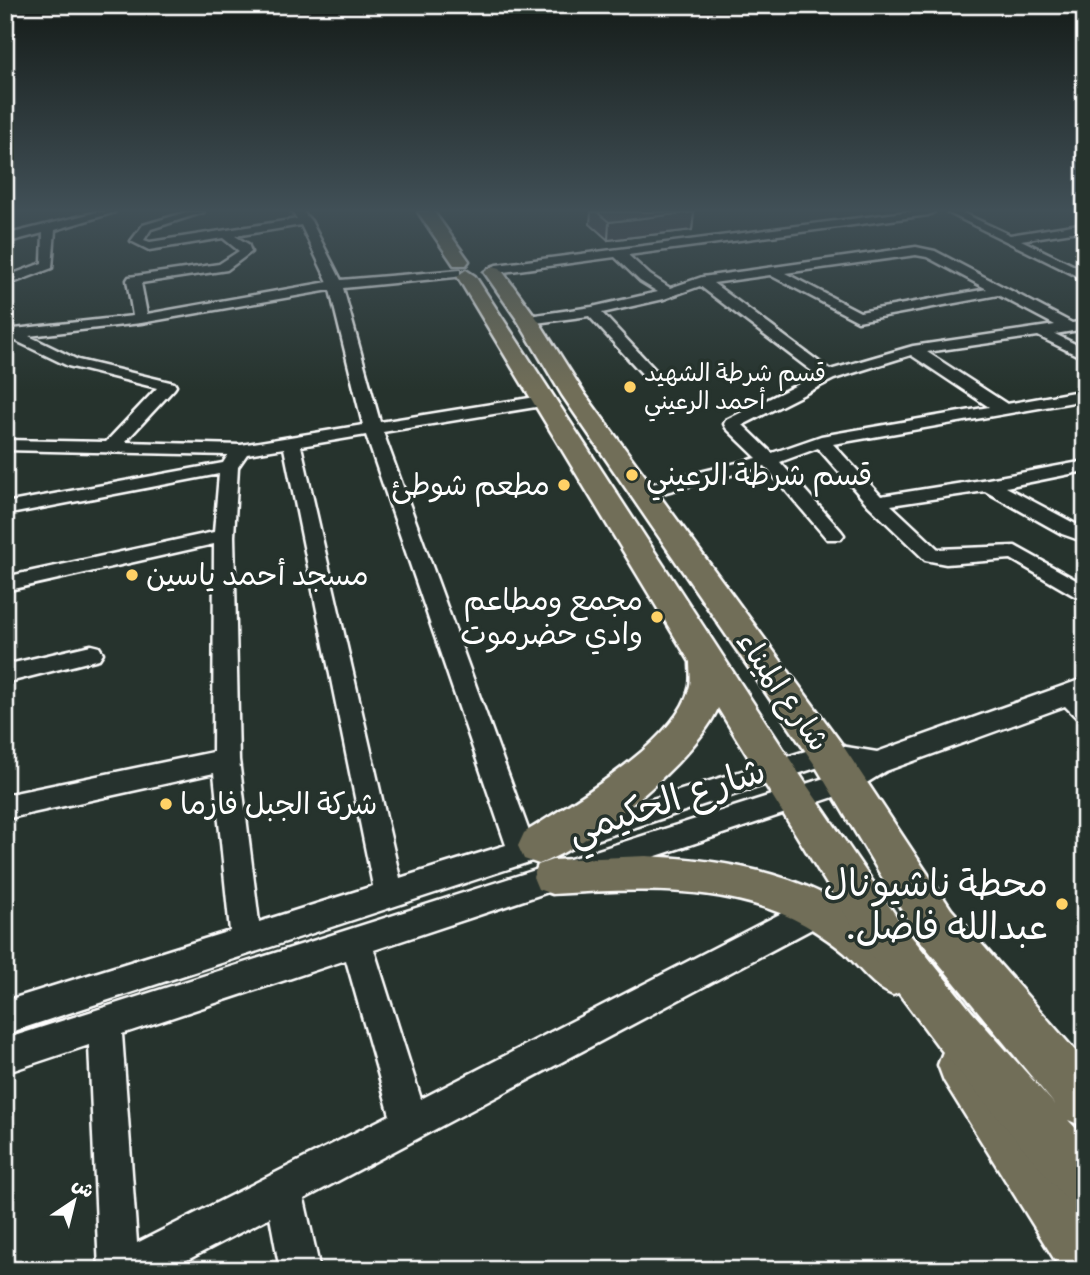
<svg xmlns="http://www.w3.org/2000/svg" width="1090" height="1275" font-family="Itim,'Playpen Sans Arabic',sans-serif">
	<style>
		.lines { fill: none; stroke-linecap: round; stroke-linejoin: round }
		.minor-casing { stroke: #fff; stroke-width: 5 }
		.major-casing { stroke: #fff; stroke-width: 5 }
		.highway-casing { stroke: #fff; stroke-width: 5 }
		.minor { fill: #26332d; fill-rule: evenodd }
		.major { fill: #716e59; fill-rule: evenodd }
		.highway { fill: #716e59; fill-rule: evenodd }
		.wall { fill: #55515a; stroke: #fff; stroke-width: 2 }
		.shaded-wall { fill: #45424a; stroke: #fff; stroke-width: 2 }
		.building { fill: #635e69; stroke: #fff; stroke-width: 2 }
		.poi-dot { fill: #ffd166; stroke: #26332d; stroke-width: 2.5 }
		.labels { text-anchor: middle; stroke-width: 7; stroke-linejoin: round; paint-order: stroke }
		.far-poi-label { font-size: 24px; fill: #fff; stroke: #26332d; text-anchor: start }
		.poi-label { font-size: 30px; fill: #fff; stroke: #26332d; text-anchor: start }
		.street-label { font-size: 30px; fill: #fff; stroke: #26332d }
		.near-street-label { font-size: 37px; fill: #fff; stroke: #26332d }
		.near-poi-label { font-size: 37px; fill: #fff; stroke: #26332d; text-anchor: end }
	</style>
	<rect width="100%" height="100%" fill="#26332d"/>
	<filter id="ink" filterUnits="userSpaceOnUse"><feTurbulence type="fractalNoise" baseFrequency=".0143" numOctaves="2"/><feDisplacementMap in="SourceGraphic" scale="14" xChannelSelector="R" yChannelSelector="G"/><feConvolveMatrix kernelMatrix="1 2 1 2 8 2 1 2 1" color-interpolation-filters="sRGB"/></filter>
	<g filter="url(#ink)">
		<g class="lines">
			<defs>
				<g id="minor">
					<path d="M 97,212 L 115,212 L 55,230 L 52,268 L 5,286 L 5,277 L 42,263 L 43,233 L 5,243 L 5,235 Z"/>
					<path d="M 187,212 L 204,212 L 151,229 L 144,240 L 150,242 L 297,219 L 292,212 L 303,212 L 311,221 L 341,280 L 460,270 L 460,276 L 455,277 L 343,288 L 380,422 L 542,396 L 550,401 L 542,406 L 383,432 L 531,837 L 828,744 L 877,752 L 1085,678 L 1085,719 L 1076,717 L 1065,706 L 886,771 L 855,790 L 374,950 L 421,1099 L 805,901 L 816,897 L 827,901 L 831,911 L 827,921 L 304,1199 L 320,1270 L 280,1270 L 270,1217 L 168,1270 L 99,1270 L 89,1045 L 5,1073 L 5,1039 L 837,774 L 847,768 L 828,764 L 5,1034 L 5,1001 L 230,931 L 214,773 L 5,819 L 5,795 L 213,752 L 214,544 L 5,591 L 5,577 L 214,532 L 219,474 L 5,515 L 5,503 L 223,463 L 228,455 L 5,450 L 5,440 L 106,442 L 157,388 L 68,366 L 10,338 L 5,338 L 5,330 L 133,316 L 127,280 L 129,277 L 219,264 L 239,251 L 223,238 L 149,250 L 131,241 L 143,225 ZM 301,225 L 328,282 L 147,314 L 141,283 L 227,270 L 251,252 L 248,244 L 235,236 ZM 330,290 L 363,425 L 241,445 L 125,442 L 174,389 L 176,386 L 174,383 L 78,360 L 29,336 L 141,323 ZM 366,435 L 506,845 L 400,878 L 301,446 ZM 284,448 L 373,886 L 259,922 L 239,760 L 234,536 L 238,467 L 247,454 ZM 346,960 L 390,1115 L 137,1243 L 122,1034 Z"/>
					<path d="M 905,212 L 934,212 L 928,215 L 628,255 L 650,275 L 670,288 L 702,277 L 916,247 L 935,251 L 1072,323 L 1085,321 L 1085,329 L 1055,334 L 1085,349 L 1085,359 L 1038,336 L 927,352 L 1007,404 L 1085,390 L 1085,400 L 833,444 L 881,496 L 988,479 L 1085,461 L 1085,471 L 1006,487 L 1085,529 L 1085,542 L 1062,534 L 985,491 L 891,505 L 938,549 L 1015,546 L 1085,585 L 1085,602 L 1011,559 L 946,564 L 925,560 L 869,506 L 818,448 L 780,462 L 841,531 L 844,535 L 841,539 L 827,539 L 765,466 L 643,498 L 636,496 L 634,492 L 636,488 L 757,458 L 726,428 L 724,424 L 726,420 L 817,375 L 700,286 L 664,299 L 602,313 L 660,375 L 658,378 L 646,378 L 589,316 L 528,324 L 521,320 L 528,316 L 592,307 L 658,292 L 640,281 L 615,257 L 496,273 L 490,269 L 496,265 ZM 916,255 L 927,257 L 987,289 L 860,312 L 785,273 ZM 770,275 L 858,321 L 998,295 L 1055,325 L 913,346 L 830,370 L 713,283 ZM 911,355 L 989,407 L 821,436 L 772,453 L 743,425 L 834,379 Z"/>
					<path d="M 947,212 L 961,212 L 1010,235 L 1085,223 L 1085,230 L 1021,240 L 1085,271 L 1085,280 Z"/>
					<path d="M 91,645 L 99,647 L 103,653 L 99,659 L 5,683 L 5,665 Z"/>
				</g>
				<g id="major">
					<path d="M 646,856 C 730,860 821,875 884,937 C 897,949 907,958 914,974 L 908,989 L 893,995 C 872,986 861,969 845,953 C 833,943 818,933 805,925 C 729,883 636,889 552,894 L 538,889 L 533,877 L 538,865 L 552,860 Z"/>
					<path d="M 960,1043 L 976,1049 L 1085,1214 L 1085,1270 L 1061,1270 L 944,1081 L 938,1065 L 944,1049 Z"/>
				</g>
				<g id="highway">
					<path d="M 418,212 L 434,212 L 469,261 L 466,265 L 454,265 Z"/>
					<path d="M 493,266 L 500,268 L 538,320 L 584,393 L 841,743 L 951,909 L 1085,1062 L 1085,1127 L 1068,1120 L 1085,1138 L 1085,1207 L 1066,1199 L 938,1046 L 871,956 L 718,708 C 697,758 590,846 539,864 L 524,859 L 518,846 L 524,833 C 569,804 676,743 689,689 C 692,681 690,671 690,662 L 457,276 L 466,270 L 475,276 L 808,787 L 903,926 L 972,1012 L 1055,1105 L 919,939 L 815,765 L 562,395 L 518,321 L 484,272 Z"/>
				</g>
			</defs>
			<use href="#minor" class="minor-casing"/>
			<use href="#major" class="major-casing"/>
			<use href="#highway" class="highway-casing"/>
			<use href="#minor" class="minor"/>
			<use href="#major" class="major"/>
			<use href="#highway" class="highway"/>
		</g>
		<path class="wall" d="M 591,212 L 694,212 L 692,230 L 608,240 L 590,224 Z"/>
		<path class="shaded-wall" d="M 694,212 L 692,230 L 608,240 L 609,222 Z"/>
		<path class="building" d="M 597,212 L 694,212 L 609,222 Z"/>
	</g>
	<linearGradient id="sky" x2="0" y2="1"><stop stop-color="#151c19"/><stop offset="0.54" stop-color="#415057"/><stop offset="1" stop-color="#415057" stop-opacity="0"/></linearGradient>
	<rect width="1090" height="390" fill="url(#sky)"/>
	<g class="poi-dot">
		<circle cx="630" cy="387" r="7"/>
		<circle cx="632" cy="475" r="7"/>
		<circle cx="564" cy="485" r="7"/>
		<circle cx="132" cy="575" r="7"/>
		<circle cx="657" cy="617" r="7"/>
		<circle cx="166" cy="804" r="7"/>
		<circle cx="1062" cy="904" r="7"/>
	</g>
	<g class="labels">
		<g class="far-poi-label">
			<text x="644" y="381">قسم شرطة الشهيد<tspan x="644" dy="28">أحمد الرعيني</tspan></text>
		</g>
		<g class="poi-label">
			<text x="646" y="485">قسم شرطة الرعيني</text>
			<text x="550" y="495" text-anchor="end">مطعم شوطئ</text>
			<text x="146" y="585">مسجد أحمد ياسين</text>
			<text x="643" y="610" text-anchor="end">مجمع ومطاعم<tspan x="643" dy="34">وادي حضرموت</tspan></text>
			<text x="180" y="814">شركة الجبل فارما</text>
		</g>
		<g class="street-label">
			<text transform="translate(783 691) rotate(55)" y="10">شارع الميناء</text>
		</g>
		<g class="near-street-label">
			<text transform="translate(666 800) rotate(-18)" y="13">شارع الحكيمي</text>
		</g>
		<g class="near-poi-label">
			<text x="1048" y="896">محطة ناشيونال<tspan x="1048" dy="43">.عبدالله فاضل</tspan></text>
		</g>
	</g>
	<rect width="1090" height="1275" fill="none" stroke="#26332d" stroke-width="28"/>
	<rect x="14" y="14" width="1062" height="1247" fill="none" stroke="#fff" stroke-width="2.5" filter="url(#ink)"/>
	<g transform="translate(74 1201) rotate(35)" stroke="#26332d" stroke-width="5" paint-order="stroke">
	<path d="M0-5L12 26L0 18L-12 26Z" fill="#ffffff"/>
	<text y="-10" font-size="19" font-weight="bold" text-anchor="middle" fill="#ffffff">ش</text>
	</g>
</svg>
